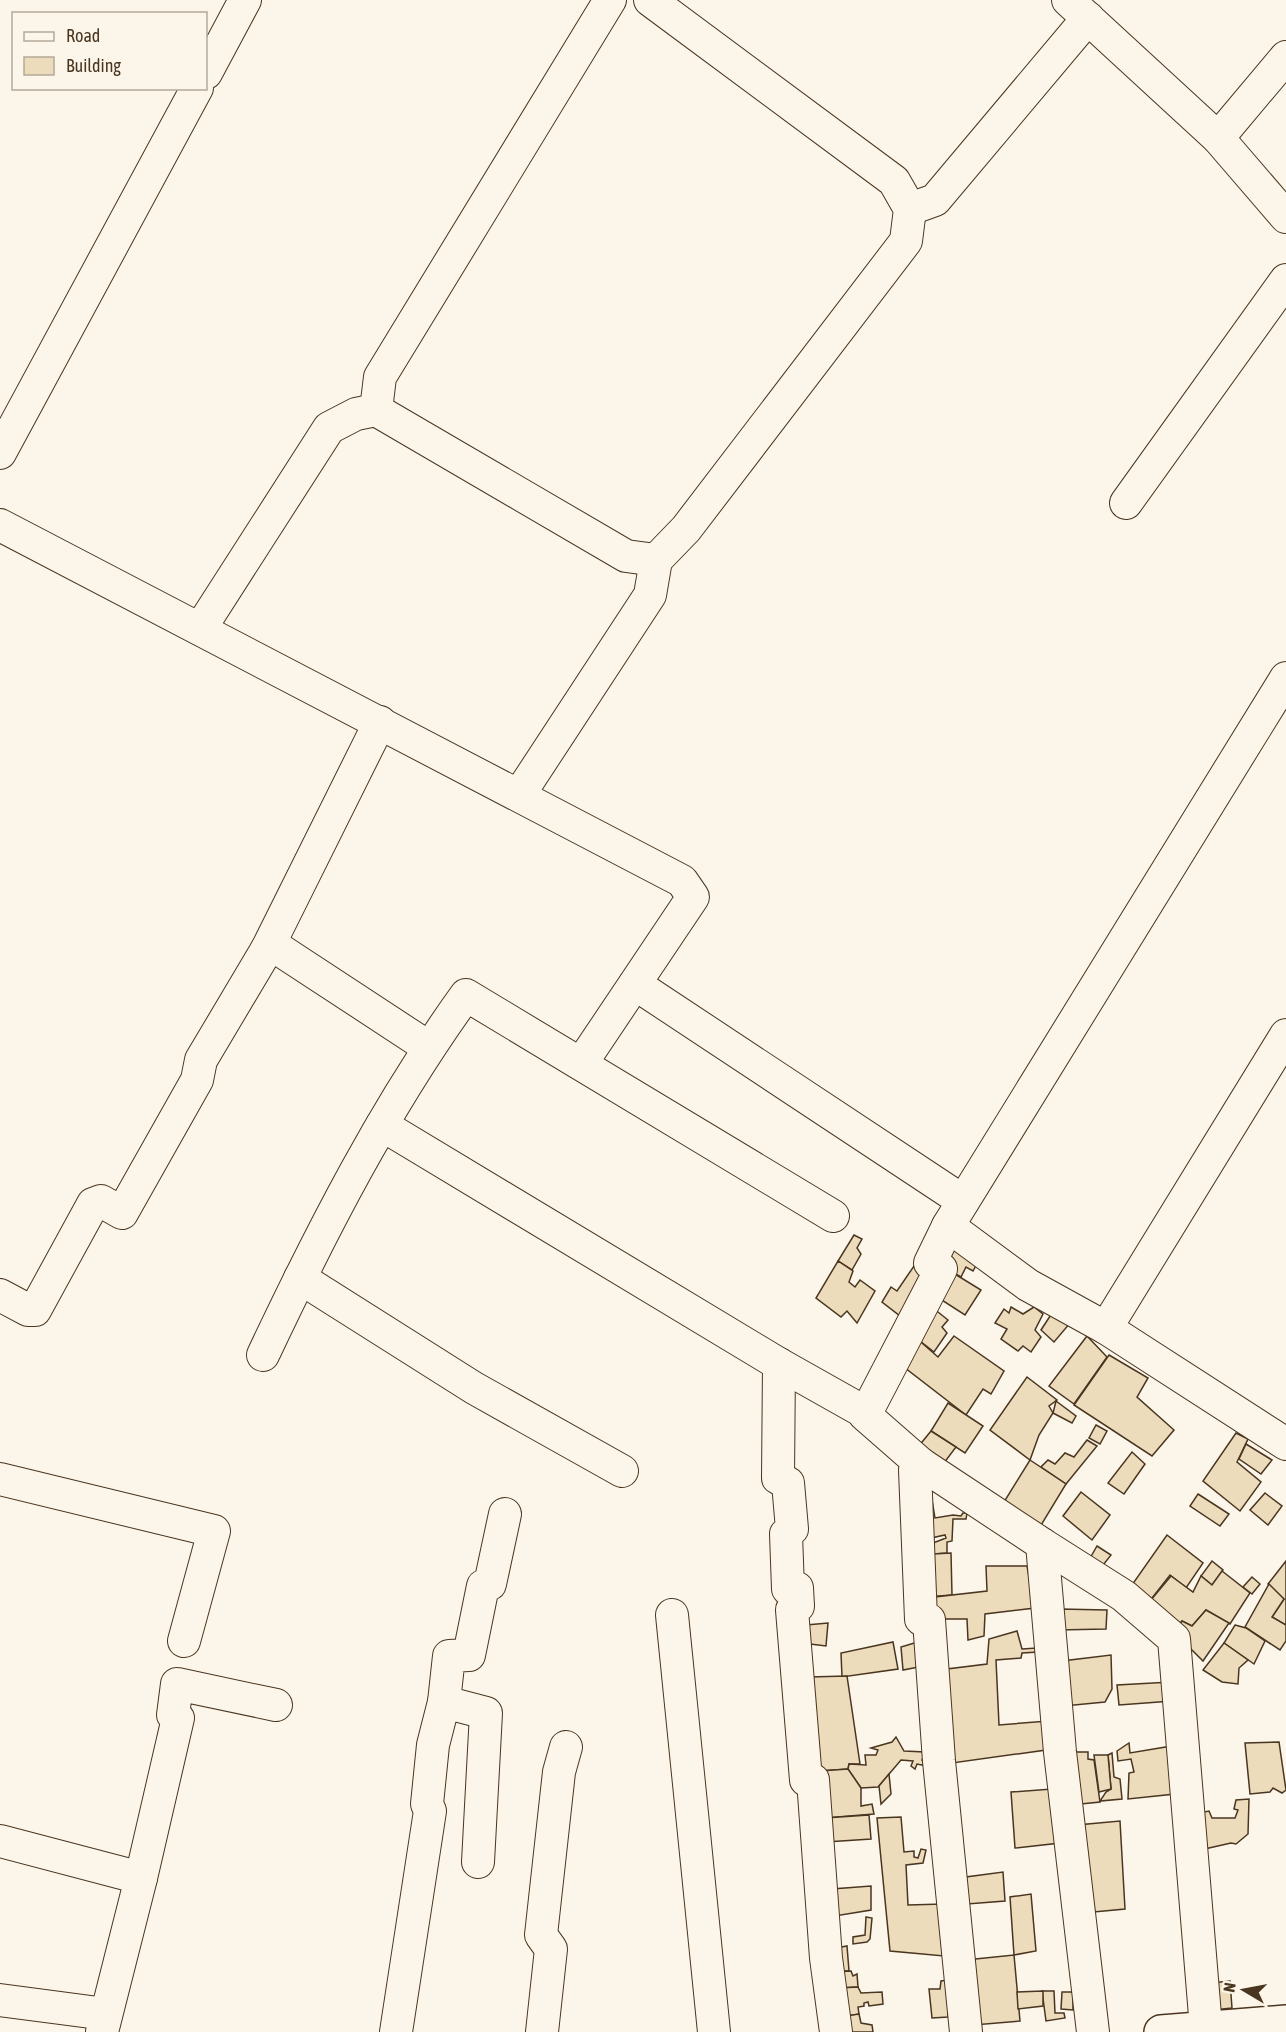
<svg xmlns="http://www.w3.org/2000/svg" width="1286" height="2032" font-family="'Asap Condensed',sans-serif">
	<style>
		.building { fill: #ecdcbc; stroke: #4a3520; stroke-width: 1.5 }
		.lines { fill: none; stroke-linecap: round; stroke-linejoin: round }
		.minor-casing { stroke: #4a3520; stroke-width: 34 }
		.tertiary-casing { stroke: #4a3520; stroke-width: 36 }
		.minor { stroke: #fbf6e9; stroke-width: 32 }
		.tertiary { stroke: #fbf6e9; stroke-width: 33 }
	</style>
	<rect width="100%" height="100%" fill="#fbf6e9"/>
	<g class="building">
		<path d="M 854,1235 L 862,1239 L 857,1248 L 861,1254 L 852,1270 L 838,1261 Z"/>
		<path d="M 951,1238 L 980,1258 L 973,1271 L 966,1267 L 961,1277 L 952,1272 L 940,1258 Z"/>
		<path d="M 838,1261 L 853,1271 L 849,1282 L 855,1287 L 860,1280 L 875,1291 L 857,1323 L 847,1311 L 841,1317 L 816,1298 Z"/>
		<path d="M 914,1266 L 926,1275 L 904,1319 L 882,1302 L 891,1287 L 897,1291 Z"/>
		<path d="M 950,1271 L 981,1290 L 965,1315 L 937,1297 Z"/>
		<path d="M 1011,1307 L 1023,1314 L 1034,1307 L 1043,1314 L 1035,1330 L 1041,1337 L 1031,1352 L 1023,1346 L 1018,1351 L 1001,1339 L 1007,1329 L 995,1323 L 1004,1309 L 1009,1313 Z"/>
		<path d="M 933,1308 L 948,1320 L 942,1327 L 947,1333 L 934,1352 L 915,1337 Z"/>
		<path d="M 1054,1310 L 1071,1322 L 1054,1342 L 1041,1330 Z"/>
		<path d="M 954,1336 L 1004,1371 L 991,1394 L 983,1389 L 966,1415 L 900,1364 L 915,1337 L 938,1357 Z"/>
		<path d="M 1087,1336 L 1107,1357 L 1074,1404 L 1049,1386 Z"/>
		<path d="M 1109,1355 L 1148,1378 L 1137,1397 L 1174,1430 L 1152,1456 L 1074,1405 Z"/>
		<path d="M 1027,1377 L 1057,1400 L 1049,1406 L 1053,1413 L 1039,1435 L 1030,1460 L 990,1430 Z"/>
		<path d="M 1056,1401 L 1076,1416 L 1072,1423 L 1053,1413 Z"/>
		<path d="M 948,1403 L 983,1426 L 965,1453 L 931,1431 Z"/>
		<path d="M 1096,1425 L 1107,1431 L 1100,1444 L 1089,1438 Z"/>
		<path d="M 931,1431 L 956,1447 L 938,1471 L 914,1452 Z"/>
		<path d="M 1236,1433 L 1248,1439 L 1237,1462 L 1261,1482 L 1240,1511 L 1203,1481 Z"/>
		<path d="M 1087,1440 L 1097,1446 L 1066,1484 L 1041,1467 L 1048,1460 L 1055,1464 L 1065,1453 L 1074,1457 Z"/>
		<path d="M 1246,1444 L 1272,1460 L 1261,1474 L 1239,1459 Z"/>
		<path d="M 1132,1452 L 1145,1464 L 1124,1494 L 1108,1483 Z"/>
		<path d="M 1030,1460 L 1066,1484 L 1035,1535 L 999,1510 Z"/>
		<path d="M 1081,1492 L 1110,1515 L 1092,1540 L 1063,1516 Z"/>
		<path d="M 1265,1493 L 1282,1506 L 1268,1525 L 1250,1510 Z"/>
		<path d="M 931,1494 L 935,1518 L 953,1515 L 961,1516 L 963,1513 L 967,1513 L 966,1519 L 953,1519 L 952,1541 L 947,1542 L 947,1553 L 933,1554 L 933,1543 L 946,1538 L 945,1535 L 922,1540 Z"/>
		<path d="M 1198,1494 L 1229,1514 L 1220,1526 L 1190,1506 Z"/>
		<path d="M 1167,1535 L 1203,1563 L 1186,1588 L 1170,1575 L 1145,1607 L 1127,1592 Z"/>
		<path d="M 1097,1546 L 1111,1555 L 1100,1569 L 1089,1560 Z"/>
		<path d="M 951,1553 L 952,1595 L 926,1597 L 933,1554 Z"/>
		<path d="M 1212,1561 L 1223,1570 L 1212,1585 L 1201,1576 Z"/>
		<path d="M 1286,1561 L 1286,1625 L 1272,1617 L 1284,1599 L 1268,1584 Z"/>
		<path d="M 986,1566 L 1027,1566 L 1035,1608 L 985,1614 L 984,1636 L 968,1640 L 967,1619 L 935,1619 L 935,1597 L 987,1591 Z"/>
		<path d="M 1222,1571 L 1250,1593 L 1230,1624 L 1206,1610 L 1192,1626 L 1182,1621 L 1174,1632 L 1145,1607 L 1171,1576 L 1193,1592 L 1201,1576 L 1212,1585 Z"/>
		<path d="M 1252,1577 L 1260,1584 L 1252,1594 L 1243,1587 Z"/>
		<path d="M 1269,1584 L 1284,1599 L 1272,1617 L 1286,1625 L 1286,1641 L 1280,1650 L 1245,1627 Z"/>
		<path d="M 1059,1609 L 1107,1610 L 1106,1629 L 1057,1630 Z"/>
		<path d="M 1206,1610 L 1229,1623 L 1203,1661 L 1174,1632 L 1182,1621 L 1192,1626 Z"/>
		<path d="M 828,1623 L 826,1646 L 802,1643 L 806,1625 Z"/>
		<path d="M 1235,1625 L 1246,1628 L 1265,1641 L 1254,1664 L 1224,1643 Z"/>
		<path d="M 1017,1631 L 1022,1649 L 1037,1648 L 1038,1652 L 1022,1653 L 1021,1658 L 996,1660 L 999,1725 L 1048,1721 L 1053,1749 L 945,1764 L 939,1670 L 987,1664 L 989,1639 Z"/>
		<path d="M 921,1641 L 924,1666 L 903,1670 L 901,1647 Z"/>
		<path d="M 893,1642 L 898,1669 L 842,1677 L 841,1653 Z"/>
		<path d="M 1224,1643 L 1248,1660 L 1239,1668 L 1238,1684 L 1222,1682 L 1203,1670 Z"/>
		<path d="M 1111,1655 L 1112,1689 L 1105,1702 L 1064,1706 L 1062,1661 Z"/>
		<path d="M 847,1676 L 860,1764 L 849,1764 L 848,1769 L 820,1771 L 809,1677 Z"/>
		<path d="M 1171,1682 L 1172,1701 L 1119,1705 L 1117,1685 Z"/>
		<path d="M 896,1737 L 904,1751 L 925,1752 L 922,1760 L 927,1760 L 927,1766 L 917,1764 L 915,1769 L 911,1766 L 913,1761 L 901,1760 L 878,1787 L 861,1788 L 848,1769 L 849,1764 L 866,1765 L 865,1755 L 876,1755 L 878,1750 L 871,1748 L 892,1742 Z"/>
		<path d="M 1279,1742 L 1286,1790 L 1282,1793 L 1273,1788 L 1270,1792 L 1250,1794 L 1245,1743 Z"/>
		<path d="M 1129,1743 L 1130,1753 L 1172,1746 L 1175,1794 L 1128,1799 L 1129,1773 L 1134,1772 L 1131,1759 L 1118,1761 L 1117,1751 Z"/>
		<path d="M 1068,1752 L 1088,1752 L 1088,1759 L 1094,1760 L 1100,1802 L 1071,1805 Z"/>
		<path d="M 1112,1753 L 1114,1777 L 1120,1779 L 1122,1799 L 1100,1801 L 1106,1792 L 1111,1789 L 1108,1755 Z"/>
		<path d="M 1094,1755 L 1108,1755 L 1111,1789 L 1099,1792 Z"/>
		<path d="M 848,1769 L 861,1788 L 861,1806 L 872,1804 L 874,1814 L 825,1818 L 820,1771 Z"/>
		<path d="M 889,1774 L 891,1794 L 881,1804 L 879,1786 Z"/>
		<path d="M 1052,1789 L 1060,1843 L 1015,1848 L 1011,1792 Z"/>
		<path d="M 1249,1799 L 1248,1834 L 1236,1844 L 1231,1843 L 1200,1850 L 1199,1813 L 1209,1811 L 1212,1818 L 1235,1818 L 1238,1810 L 1234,1809 L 1236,1800 Z"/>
		<path d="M 869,1815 L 871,1839 L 826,1842 L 825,1818 Z"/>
		<path d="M 901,1817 L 904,1852 L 914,1851 L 914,1857 L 918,1858 L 921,1849 L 926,1850 L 923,1863 L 906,1865 L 908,1905 L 943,1904 L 944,1956 L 890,1951 L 877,1818 Z"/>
		<path d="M 1120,1821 L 1125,1909 L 1083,1913 L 1077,1825 Z"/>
		<path d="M 1003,1872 L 1005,1901 L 967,1904 L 966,1877 Z"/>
		<path d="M 871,1886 L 871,1910 L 835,1916 L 832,1889 Z"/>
		<path d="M 1031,1894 L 1036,1951 L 1014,1955 L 1010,1897 Z"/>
		<path d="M 866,1917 L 872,1918 L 870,1939 L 867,1942 L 853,1944 L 853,1937 L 865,1935 Z"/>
		<path d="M 847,1946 L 849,1971 L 841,1971 L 836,1948 Z"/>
		<path d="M 1014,1955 L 1020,2021 L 962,2026 L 956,1961 Z"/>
		<path d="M 851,1971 L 853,1976 L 857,1974 L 858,1987 L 839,1988 L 833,1972 Z"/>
		<path d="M 948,1980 L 948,2017 L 932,2018 L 929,1989 L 940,1989 L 941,1981 Z"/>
		<path d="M 1230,1981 L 1232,2008 L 1213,2010 L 1211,1983 Z"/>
		<path d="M 858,1987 L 861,1993 L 882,1992 L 883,2004 L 869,2006 L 868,2002 L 864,2003 L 864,2006 L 858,2007 L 859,2014 L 841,2017 L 839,1988 Z"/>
		<path d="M 1042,1991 L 1054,1991 L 1055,2013 L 1064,2013 L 1065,2018 L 1046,2021 Z"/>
		<path d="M 1043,1991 L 1043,2006 L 1018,2009 L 1017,1992 Z"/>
		<path d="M 1062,1992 L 1073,1992 L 1073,2010 L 1061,2009 Z"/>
		<path d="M 859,2014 L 861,2023 L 872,2025 L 873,2032 L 842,2032 L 840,2017 Z"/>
	</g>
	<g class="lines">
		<defs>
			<g id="minor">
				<path d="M 1068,0 L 1218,138 L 1286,217"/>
				<path d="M 206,73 L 245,0"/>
				<path d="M 1218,138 L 1286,57"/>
				<path d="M 910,209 L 935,200 L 1088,18"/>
				<path d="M 376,410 L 380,377 L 610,0"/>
				<path d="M 0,453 L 197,88"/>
				<path d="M 1126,503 L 1286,280"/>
				<path d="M 0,525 L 682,881 L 693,897 L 581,1064"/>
				<path d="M 200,629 L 329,428 L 356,414 L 376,410 L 626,556 L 656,560"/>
				<path d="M 519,795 L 650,595 L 656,560 L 686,529 L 906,241 L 910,209 L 894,181 L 650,0"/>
				<path d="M 267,949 L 277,948 L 428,1047"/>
				<path d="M 635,984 L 963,1201"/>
				<path d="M 382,1125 L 779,1364 L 866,1413"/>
				<path d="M 948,1226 L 1286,678"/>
				<path d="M 300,1278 L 474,1388 L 622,1471"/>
				<path d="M 0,1295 L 28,1310 L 35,1310 L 93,1204 L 101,1201 L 122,1213 L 197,1080 L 201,1060 L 267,949 L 380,722"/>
				<path d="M 1106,1328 L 1286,1035"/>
				<path d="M 263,1355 C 322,1230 385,1107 466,995 L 833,1216"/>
				<path d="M 779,1364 L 778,1478 L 788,1483 L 792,1529 L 786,1534 L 788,1589 L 797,1588 L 798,1606 L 792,1610 L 806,1780 L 813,1780 L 826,1958 L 836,2032"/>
				<path d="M 921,1464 L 1042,1544 L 1060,1752 L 1093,2032"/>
				<path d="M 0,1479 L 214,1531 L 184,1641"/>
				<path d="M 1042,1544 L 1124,1596 L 1174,1639 L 1206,2028"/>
				<path d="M 672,1615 L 714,2032"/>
				<path d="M 444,1702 L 449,1656 L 469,1655 L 483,1586 L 490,1584 L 505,1514"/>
				<path d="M 0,1841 L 141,1878"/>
				<path d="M 0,2000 L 106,2014"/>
				<path d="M 102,2032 L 141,1878 L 178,1718 L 173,1715 L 177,1684 L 276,1705"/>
				<path d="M 396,2032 L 430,1811 L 427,1804 L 433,1745 L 444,1702 L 486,1713 L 478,1862"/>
				<path d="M 542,2032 L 551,1949 L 541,1935 L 559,1772 L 566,1747"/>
				<path d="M 966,2032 L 939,1761 L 929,1620 L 921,1619 L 915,1470 L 921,1464 L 865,1415 L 941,1269 L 930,1263 L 948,1226 L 1028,1285 L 1106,1328 L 1286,1444"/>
			</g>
			<path id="tertiary" d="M 1161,2032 L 1286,2022"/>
		</defs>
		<use href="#minor" class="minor-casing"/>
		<use href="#tertiary" class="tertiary-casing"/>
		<use href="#minor" class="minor"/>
		<use href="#tertiary" class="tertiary"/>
	</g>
	<rect x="12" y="12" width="195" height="78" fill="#fbf6e9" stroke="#b4a999" stroke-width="1.5"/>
	<rect x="24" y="32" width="30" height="9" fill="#fbf6e9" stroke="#b4a999" stroke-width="1.5"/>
	<text x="66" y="42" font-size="18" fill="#4a3520">Road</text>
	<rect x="24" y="57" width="30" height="18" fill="#ecdcbc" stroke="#b4a999" stroke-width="1.5"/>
	<text x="66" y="72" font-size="18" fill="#4a3520">Building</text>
	<g transform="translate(1244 1990) rotate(280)" stroke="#fbf6e9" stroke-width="4.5" paint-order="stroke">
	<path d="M0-4.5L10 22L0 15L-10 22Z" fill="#4a3520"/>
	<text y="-9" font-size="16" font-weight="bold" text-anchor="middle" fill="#4a3520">N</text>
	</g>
</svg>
